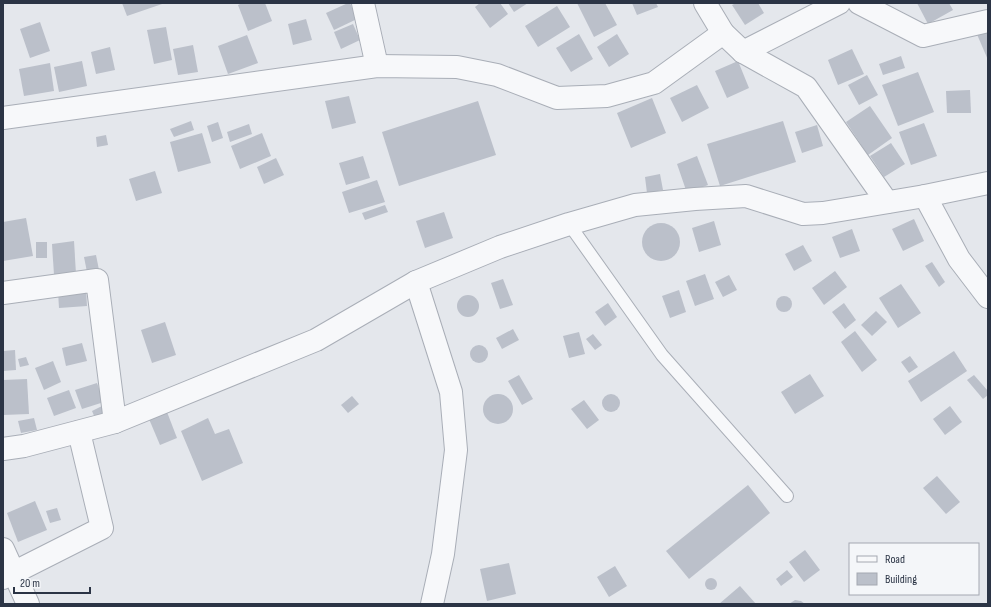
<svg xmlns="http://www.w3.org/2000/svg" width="991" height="607" font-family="'Sofia Sans Condensed',sans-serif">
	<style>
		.building { fill: #bbc0ca }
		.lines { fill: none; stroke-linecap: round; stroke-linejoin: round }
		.service-casing { stroke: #a9aeb7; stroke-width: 14 }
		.minor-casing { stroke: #a9aeb7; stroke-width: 24 }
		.service { stroke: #f7f8fa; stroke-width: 12 }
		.minor { stroke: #f7f8fa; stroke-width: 22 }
	</style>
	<rect width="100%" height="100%" fill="#e4e7ec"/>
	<g class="building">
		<path d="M 122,3 L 165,3 L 127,16 Z"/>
		<path d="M 242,3 L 265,3 L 272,21 L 248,31 L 238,5 Z"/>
		<path d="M 348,3 L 350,3 L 357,19 L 334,30 L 326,13 Z"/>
		<path d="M 480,3 L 500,3 L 508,14 L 490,28 L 475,7 Z"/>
		<path d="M 508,3 L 528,3 L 514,12 Z"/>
		<path d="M 577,3 L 605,3 L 617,25 L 594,37 Z"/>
		<path d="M 632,3 L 656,3 L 658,7 L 637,15 Z"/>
		<path d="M 736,3 L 758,3 L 764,13 L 745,25 L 732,5 Z"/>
		<path d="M 917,3 L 949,3 L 953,10 L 928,24 Z"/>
		<path d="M 557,6 L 570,27 L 538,47 L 525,26 Z"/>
		<path d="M 306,19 L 312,40 L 293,45 L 288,24 Z"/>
		<path d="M 40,22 L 50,51 L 30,58 L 20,29 Z"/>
		<path d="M 353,24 L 360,40 L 341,49 L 334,32 Z"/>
		<path d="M 166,27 L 172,60 L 154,64 L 147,30 Z"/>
		<path d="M 988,27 L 988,60 L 976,32 Z"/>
		<path d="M 579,34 L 593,59 L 571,72 L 556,48 Z"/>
		<path d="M 617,34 L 629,54 L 609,67 L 597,47 Z"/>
		<path d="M 247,35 L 258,63 L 228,74 L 218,46 Z"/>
		<path d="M 193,45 L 198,72 L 178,75 L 173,49 Z"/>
		<path d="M 110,47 L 115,70 L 96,74 L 91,52 Z"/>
		<path d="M 852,49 L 864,74 L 838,85 L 828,60 Z"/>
		<path d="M 901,56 L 905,68 L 883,75 L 879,64 Z"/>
		<path d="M 82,61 L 87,86 L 59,92 L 54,67 Z"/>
		<path d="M 738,61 L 749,88 L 727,98 L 715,71 Z"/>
		<path d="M 50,63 L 54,91 L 24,96 L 19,69 Z"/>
		<path d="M 918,72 L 934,112 L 898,126 L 882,85 Z"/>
		<path d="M 867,75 L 878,95 L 859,105 L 848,85 Z"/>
		<path d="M 697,85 L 709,108 L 682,122 L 670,98 Z"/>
		<path d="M 970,90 L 971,113 L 947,113 L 946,91 Z"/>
		<path d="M 349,96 L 356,123 L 332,129 L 325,101 Z"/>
		<path d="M 652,98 L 666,133 L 631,148 L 617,113 Z"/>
		<path d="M 478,101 L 496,155 L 399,186 L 382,132 Z"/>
		<path d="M 870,106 L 892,138 L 868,155 L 846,122 Z"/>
		<path d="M 191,121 L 194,130 L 174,137 L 170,129 Z"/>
		<path d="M 783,121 L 796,162 L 720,186 L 707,144 Z"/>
		<path d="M 218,122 L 223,138 L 212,142 L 207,126 Z"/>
		<path d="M 924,123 L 937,156 L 911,165 L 899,132 Z"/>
		<path d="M 249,124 L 252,134 L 230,142 L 227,132 Z"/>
		<path d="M 817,125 L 823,146 L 802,153 L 795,132 Z"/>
		<path d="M 202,133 L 211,163 L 178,172 L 170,142 Z"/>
		<path d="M 262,133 L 271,156 L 240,169 L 231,146 Z"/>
		<path d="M 106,135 L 108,145 L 97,147 L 96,137 Z"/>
		<path d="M 891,143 L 905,164 L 884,177 L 870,156 Z"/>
		<path d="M 363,156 L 370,178 L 346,185 L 339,163 Z"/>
		<path d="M 697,156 L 708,185 L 687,193 L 677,164 Z"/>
		<path d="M 276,158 L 284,175 L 264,184 L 257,167 Z"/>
		<path d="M 155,171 L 162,193 L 136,201 L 129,179 Z"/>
		<path d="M 660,174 L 663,190 L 647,193 L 645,177 Z"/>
		<path d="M 377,180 L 385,202 L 349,213 L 342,192 Z"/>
		<path d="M 385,205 L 388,212 L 365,220 L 362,213 Z"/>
		<path d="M 444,212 L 453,238 L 425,248 L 416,221 Z"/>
		<path d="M 26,218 L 33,256 L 3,261 L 3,222 Z"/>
		<path d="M 914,219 L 924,241 L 903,251 L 892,229 Z"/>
		<path d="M 714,221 L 721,245 L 699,252 L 692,228 Z"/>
		<circle cx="661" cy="242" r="19"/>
		<path d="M 852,229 L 860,251 L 840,258 L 832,237 Z"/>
		<path d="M 74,241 L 76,274 L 54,275 L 52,244 Z"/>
		<rect x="36" y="242" width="11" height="16"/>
		<path d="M 803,245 L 812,261 L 794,271 L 785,254 Z"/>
		<path d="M 96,255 L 99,270 L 87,272 L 84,257 Z"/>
		<path d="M 932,262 L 945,282 L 939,287 L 925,266 Z"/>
		<path d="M 835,271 L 847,287 L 824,305 L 812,288 Z"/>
		<path d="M 705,274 L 714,299 L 695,306 L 686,281 Z"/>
		<path d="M 729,275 L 737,290 L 723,297 L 715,282 Z"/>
		<path d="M 503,279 L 513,305 L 500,309 L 491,283 Z"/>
		<path d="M 901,284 L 921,313 L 898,328 L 879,298 Z"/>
		<path d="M 86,289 L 87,306 L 59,308 L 58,291 Z"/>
		<path d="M 679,290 L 686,312 L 670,318 L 662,296 Z"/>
		<circle cx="468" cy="306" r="11"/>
		<circle cx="784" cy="304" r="8"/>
		<path d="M 608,303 L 617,317 L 605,326 L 595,312 Z"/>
		<path d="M 844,303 L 856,320 L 845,329 L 832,312 Z"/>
		<path d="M 876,311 L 887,322 L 872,336 L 861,325 Z"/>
		<path d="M 165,322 L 176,355 L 152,363 L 141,330 Z"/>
		<path d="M 513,329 L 519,340 L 502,349 L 496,338 Z"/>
		<path d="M 855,331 L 877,360 L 862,372 L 841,342 Z"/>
		<path d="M 579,332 L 585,354 L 569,358 L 563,336 Z"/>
		<path d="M 593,334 L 602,345 L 595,350 L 586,339 Z"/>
		<path d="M 82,343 L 87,361 L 66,366 L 62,348 Z"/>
		<circle cx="479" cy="354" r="9"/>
		<path d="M 15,350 L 16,370 L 3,371 L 3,351 Z"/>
		<path d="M 954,351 L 967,371 L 921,402 L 908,381 Z"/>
		<path d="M 910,356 L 918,367 L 909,373 L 901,362 Z"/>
		<path d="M 26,357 L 29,365 L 20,367 L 18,359 Z"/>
		<path d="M 53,361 L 61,382 L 44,390 L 35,368 Z"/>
		<path d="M 810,374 L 824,396 L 795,414 L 781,392 Z"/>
		<path d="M 519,375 L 533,399 L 522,405 L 508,381 Z"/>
		<path d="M 974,375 L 988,391 L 988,395 L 983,399 L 967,380 Z"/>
		<path d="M 27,379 L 29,414 L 3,415 L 3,380 Z"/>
		<path d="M 97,383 L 104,402 L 82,409 L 75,390 Z"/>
		<path d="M 69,390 L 76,408 L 54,416 L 47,398 Z"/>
		<circle cx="498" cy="409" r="15"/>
		<circle cx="611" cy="403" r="9"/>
		<path d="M 352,396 L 359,404 L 348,413 L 341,405 Z"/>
		<path d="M 584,400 L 599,420 L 587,429 L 571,409 Z"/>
		<path d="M 106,404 L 110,413 L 96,420 L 92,411 Z"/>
		<path d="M 950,406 L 962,422 L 945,435 L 933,419 Z"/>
		<path d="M 167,412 L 177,438 L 160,445 L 149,419 Z"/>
		<path d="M 34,418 L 37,430 L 21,433 L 18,421 Z"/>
		<path d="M 208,418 L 215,434 L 229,429 L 243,463 L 202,481 L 181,431 Z"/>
		<path d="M 937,476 L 960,502 L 946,514 L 923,488 Z"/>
		<path d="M 748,485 L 770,513 L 689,579 L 666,551 Z"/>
		<path d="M 35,501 L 47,530 L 18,542 L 7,513 Z"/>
		<path d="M 57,508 L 61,520 L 50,523 L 46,511 Z"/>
		<path d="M 805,550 L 820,570 L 804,582 L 789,562 Z"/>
		<path d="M 509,563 L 516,594 L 487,601 L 480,569 Z"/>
		<path d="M 615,566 L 627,586 L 609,597 L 597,577 Z"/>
		<path d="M 787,570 L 793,577 L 781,586 L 776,579 Z"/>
		<circle cx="711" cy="584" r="6"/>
		<path d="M 740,586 L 756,604 L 719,604 Z"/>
		<path d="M 795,600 L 801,601 L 805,604 L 789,604 Z"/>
	</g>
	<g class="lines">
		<defs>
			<path id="service" d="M 569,224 L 662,355 L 787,496"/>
			<g id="minor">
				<path d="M 363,3 L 377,66"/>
				<path d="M 705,3 L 723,33"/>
				<path d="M 859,3 L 923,36 L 988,21"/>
				<path d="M 743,52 L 839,3"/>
				<path d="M 3,118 L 377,66 L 457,67 L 497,75 L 557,98 L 607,96 L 654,83 L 723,33 L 743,52 L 806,87 L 887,202"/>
				<path d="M 925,196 L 959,259 L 988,297"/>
				<path d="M 416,282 L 451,392 L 456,450 L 443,554 L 432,604"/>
				<path d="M 3,293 L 97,280 L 115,422"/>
				<path d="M 3,449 L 24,446 L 115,422 L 316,340 L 416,282 L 500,247 L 569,224 L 635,205 L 695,199 L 746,196 L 803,214 L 823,213 L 925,196 L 988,183"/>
				<path d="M 3,549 L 28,604"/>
				<path d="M 3,578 L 102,528 L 79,432"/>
			</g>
		</defs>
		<use href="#service" class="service-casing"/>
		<use href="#minor" class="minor-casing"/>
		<use href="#service" class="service"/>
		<use href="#minor" class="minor"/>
	</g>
	<rect width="991" height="607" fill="none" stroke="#2b3445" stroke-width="8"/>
	<rect x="849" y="543" width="130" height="52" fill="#f4f6f9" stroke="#a4a8b1"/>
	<rect x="857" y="556" width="20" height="6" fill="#f7f8fa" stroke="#a4a8b1"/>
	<text x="885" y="563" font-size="12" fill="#2b3445">Road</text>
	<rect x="857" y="573" width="20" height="12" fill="#bbc0ca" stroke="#a4a8b1"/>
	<text x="885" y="583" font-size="12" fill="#2b3445">Building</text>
	<path d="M14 587v6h76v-6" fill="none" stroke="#2b3445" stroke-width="2"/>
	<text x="20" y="587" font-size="12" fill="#2b3445" stroke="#f4f6f9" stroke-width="3" paint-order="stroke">20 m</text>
</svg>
